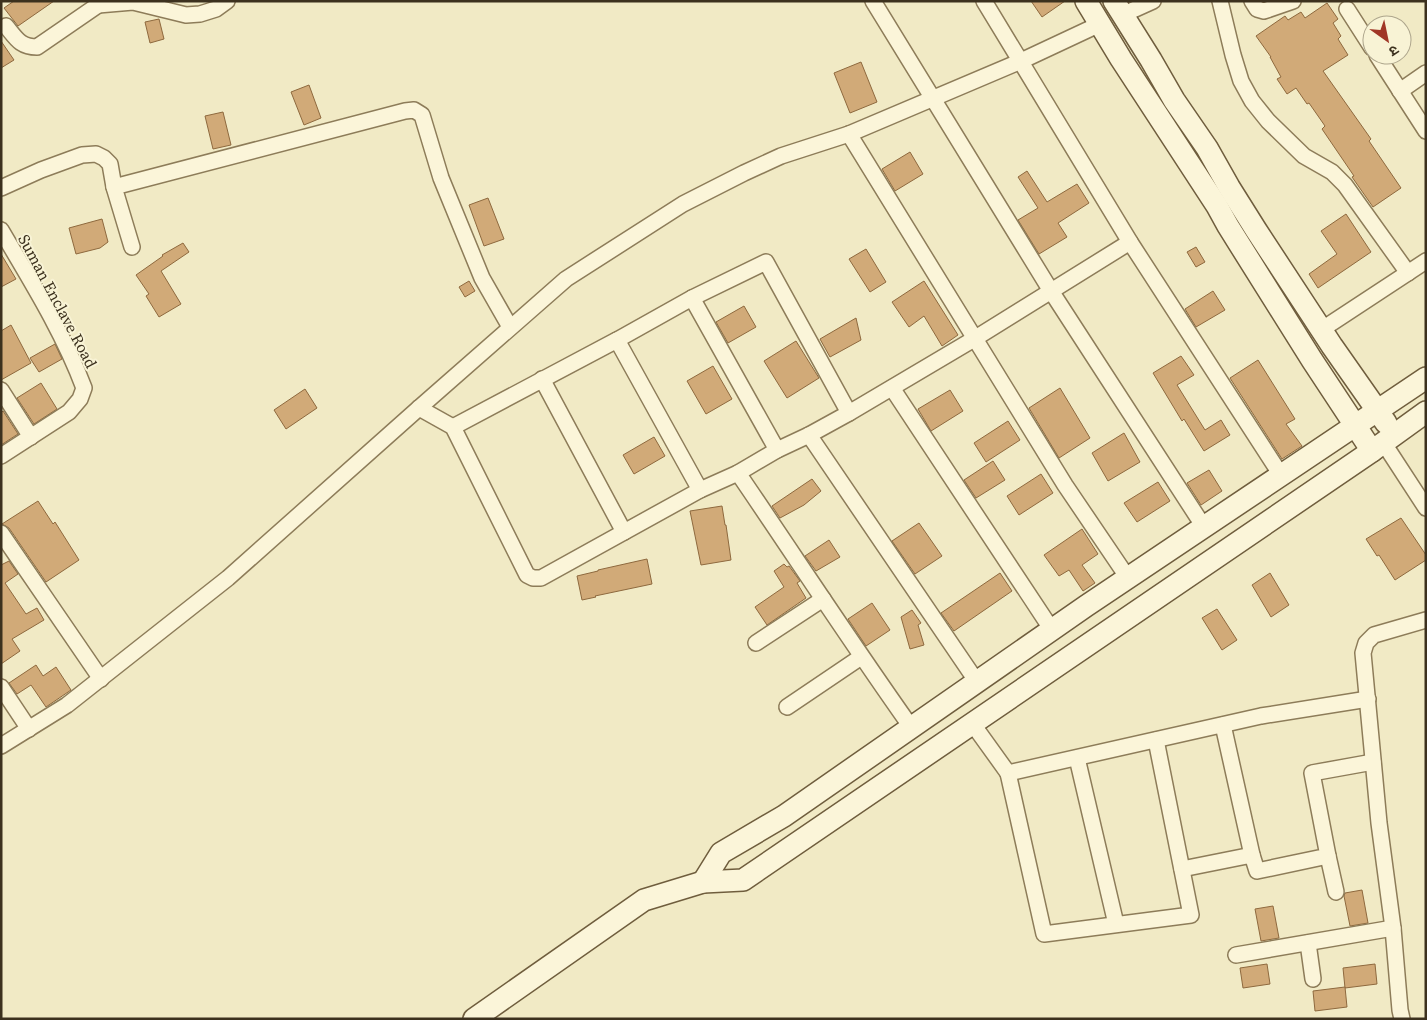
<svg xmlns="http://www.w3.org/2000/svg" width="1427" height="1020" font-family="'Source Serif 4','Noto Sans Devanagari',serif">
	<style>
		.building { fill: #d1aa78; stroke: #8e693e }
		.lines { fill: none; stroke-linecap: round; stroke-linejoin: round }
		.street-casing { stroke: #8d7c59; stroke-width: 18 }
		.secondary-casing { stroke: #6f5d3d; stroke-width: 24 }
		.street { stroke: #fbf5d9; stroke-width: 15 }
		.secondary { stroke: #fbf5d9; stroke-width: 21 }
		.labels { text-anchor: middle; stroke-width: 4; stroke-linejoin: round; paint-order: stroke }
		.street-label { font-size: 16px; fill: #3c311e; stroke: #f8f3d5 }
	</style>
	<rect width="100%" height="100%" fill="#f1eac5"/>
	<g class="building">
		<path d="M 14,1 L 54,1 L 18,26 L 4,8 Z"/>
		<path d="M 1031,1 L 1065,1 L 1042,17 Z"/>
		<path d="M 1327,3 L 1338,19 L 1333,23 L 1341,36 L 1338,39 L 1348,55 L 1323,71 L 1371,139 L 1369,141 L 1401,188 L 1373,207 L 1352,177 L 1354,176 L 1322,129 L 1325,126 L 1309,103 L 1307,104 L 1296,88 L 1287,94 L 1277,79 L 1281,77 L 1270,57 L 1271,57 L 1256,36 L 1285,16 L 1288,20 L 1301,12 L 1305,18 Z"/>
		<path d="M 159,19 L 164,39 L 150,43 L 145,22 Z"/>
		<path d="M 1,41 L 14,60 L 1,68 Z"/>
		<path d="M 861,62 L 877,102 L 850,113 L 834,73 Z"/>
		<path d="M 309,85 L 321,118 L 304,125 L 291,92 Z"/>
		<path d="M 223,112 L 231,145 L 213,149 L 205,116 Z"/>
		<path d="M 910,152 L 923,174 L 895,191 L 882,169 Z"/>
		<path d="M 1027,171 L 1047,202 L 1077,184 L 1089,203 L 1058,223 L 1067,237 L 1039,254 L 1018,220 L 1038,208 L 1018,177 Z"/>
		<path d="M 488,198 L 504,239 L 484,246 L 469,205 Z"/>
		<path d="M 1346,214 L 1371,252 L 1318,288 L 1309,274 L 1337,254 L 1321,231 Z"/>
		<path d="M 102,219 L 108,242 L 100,248 L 76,254 L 69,228 Z"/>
		<path d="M 183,243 L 189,252 L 161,271 L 181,304 L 159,317 L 146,296 L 149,294 L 136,275 L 163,256 L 162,255 Z"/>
		<path d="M 1196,247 L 1205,262 L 1196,267 L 1187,252 Z"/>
		<path d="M 866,249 L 886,282 L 870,292 L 849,259 Z"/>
		<path d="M 1,254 L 16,279 L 1,287 Z"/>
		<path d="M 469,281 L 475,291 L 465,297 L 459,287 Z"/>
		<path d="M 924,281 L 958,335 L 942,346 L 924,316 L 909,327 L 892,302 Z"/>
		<path d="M 1213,291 L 1225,310 L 1196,327 L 1185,309 Z"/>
		<path d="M 744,306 L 756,327 L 728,343 L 716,322 Z"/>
		<path d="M 856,318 L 861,340 L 830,357 L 820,339 Z"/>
		<path d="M 11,325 L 31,363 L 1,380 L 1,331 Z"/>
		<path d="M 796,341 L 819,378 L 787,398 L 764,361 Z"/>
		<path d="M 55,344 L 62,359 L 39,372 L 30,358 Z"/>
		<path d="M 1181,356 L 1194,375 L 1177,385 L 1205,430 L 1221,420 L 1230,435 L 1204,451 L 1184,419 L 1182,421 L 1153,373 Z"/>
		<path d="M 1258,360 L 1295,419 L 1286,424 L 1302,446 L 1282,459 L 1230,378 Z"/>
		<path d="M 713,366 L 732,399 L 706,414 L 687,381 Z"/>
		<path d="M 41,383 L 57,409 L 34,424 L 17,398 Z"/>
		<path d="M 1060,388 L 1090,438 L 1059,458 L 1029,408 Z"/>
		<path d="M 305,389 L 317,408 L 286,429 L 274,410 Z"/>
		<path d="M 950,390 L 963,411 L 931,431 L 918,409 Z"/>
		<path d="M 3,411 L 18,434 L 1,445 L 1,413 Z"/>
		<path d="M 1008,421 L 1020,440 L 986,462 L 974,443 Z"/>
		<path d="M 1124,433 L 1140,462 L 1108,481 L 1092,453 Z"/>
		<path d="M 654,437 L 665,456 L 634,474 L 623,455 Z"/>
		<path d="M 993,461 L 1005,480 L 976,498 L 964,480 Z"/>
		<path d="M 1209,470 L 1222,491 L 1201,505 L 1187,483 Z"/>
		<path d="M 1041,474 L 1053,493 L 1019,515 L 1007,496 Z"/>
		<path d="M 812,479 L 821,491 L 804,505 L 780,518 L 772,506 Z"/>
		<path d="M 1158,482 L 1170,501 L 1137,522 L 1124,503 Z"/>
		<path d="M 38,501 L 53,524 L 55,522 L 79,560 L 46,582 L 9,528 L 2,524 Z"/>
		<path d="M 722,506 L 725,525 L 726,525 L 731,560 L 701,565 L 690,511 Z"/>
		<path d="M 1401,518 L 1426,555 L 1426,560 L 1395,580 L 1379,555 L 1377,556 L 1366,539 Z"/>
		<path d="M 919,523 L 942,556 L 915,574 L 892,541 Z"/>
		<path d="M 1082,529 L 1098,554 L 1082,565 L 1095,583 L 1083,591 L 1069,570 L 1059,576 L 1044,555 Z"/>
		<path d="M 829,540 L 840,557 L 816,571 L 805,556 Z"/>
		<path d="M 647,559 L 652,584 L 595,596 L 596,597 L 582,600 L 577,576 L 598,571 L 598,570 Z"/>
		<path d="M 9,561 L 18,574 L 5,583 L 26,614 L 37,608 L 44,620 L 12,639 L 20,651 L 1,664 L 1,565 Z"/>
		<path d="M 784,564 L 787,567 L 789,566 L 800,581 L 797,583 L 806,598 L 767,625 L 755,607 L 784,587 L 774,571 Z"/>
		<path d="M 1000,573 L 1012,591 L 954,631 L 941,613 Z"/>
		<path d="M 1270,573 L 1289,605 L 1271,617 L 1252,585 Z"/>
		<path d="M 872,603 L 890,630 L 866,646 L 848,619 Z"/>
		<path d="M 1217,609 L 1237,640 L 1222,650 L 1202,618 Z"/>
		<path d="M 912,610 L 921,623 L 918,625 L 924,645 L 910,649 L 901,617 Z"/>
		<path d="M 36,665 L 43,676 L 56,667 L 71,690 L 46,707 L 31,685 L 17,694 L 9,683 Z"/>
		<path d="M 1362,890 L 1368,923 L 1350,926 L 1344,896 L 1345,893 Z"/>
		<path d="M 1273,906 L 1279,938 L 1261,941 L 1255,909 Z"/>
		<path d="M 1267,964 L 1270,984 L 1243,988 L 1240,968 Z"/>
		<path d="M 1375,964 L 1377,984 L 1345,988 L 1343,968 Z"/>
		<path d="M 1345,987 L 1347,1007 L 1315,1011 L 1313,991 Z"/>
	</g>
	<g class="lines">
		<defs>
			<g id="street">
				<path d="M 97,1 L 98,5 L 133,2 L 186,15 L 200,14 L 216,9 L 227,1"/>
				<path d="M 873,1 L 1051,291 L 1204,527"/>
				<path d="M 984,1 L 1130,242 L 1281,475"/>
				<path d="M 1220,1 L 1233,55 L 1241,81 L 1252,101 L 1268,121 L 1304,156 L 1332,172 L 1345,185 L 1408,273"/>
				<path d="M 1252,1 L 1257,9 L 1264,11 L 1293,1"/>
				<path d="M 1347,9 L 1372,48"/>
				<path d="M 1122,15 L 1153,1"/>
				<path d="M 6,26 C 16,38 20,47 37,47 L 98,5"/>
				<path d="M 1377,55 L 1426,131"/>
				<path d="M 1400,91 L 1426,73"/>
				<path d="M 849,134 L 1065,485 L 1128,578"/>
				<path d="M 1,188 L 41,170 L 82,155 L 96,154 L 104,158 L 110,164 L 114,187"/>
				<path d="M 1,230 C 31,281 63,332 84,388 L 80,399 L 69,412 L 1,456"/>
				<path d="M 132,247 L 114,187 L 405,111 L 414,110 L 422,115 L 441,178 L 482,278 L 510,327"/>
				<path d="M 692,298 L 777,450"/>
				<path d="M 1321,330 L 1426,261"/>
				<path d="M 617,340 L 700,490"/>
				<path d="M 542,379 L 624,532"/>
				<path d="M 892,388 L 1052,630"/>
				<path d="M 1,390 L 31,437"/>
				<path d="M 419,408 L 453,427 L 527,575 L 533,578 L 541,578 L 700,490 L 738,473 L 777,450 L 809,435 L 849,413 L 974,339 L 1130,242"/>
				<path d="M 453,427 L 617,340 L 692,298 L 766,262 L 849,413"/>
				<path d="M 809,435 L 977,682"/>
				<path d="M 1383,442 L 1426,508"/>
				<path d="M 738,473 C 796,558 852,644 911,727"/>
				<path d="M 1,533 L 101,679"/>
				<path d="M 756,643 L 823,599"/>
				<path d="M 1,687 L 29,729"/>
				<path d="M 787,707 L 861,657"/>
				<path d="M 972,723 L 1008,773 L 1261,716 L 1368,699"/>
				<path d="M 1223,725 L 1252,855"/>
				<path d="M 1,746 L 67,705 L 228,578 L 419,408 L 566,279 L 683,204 L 744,173 L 781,156 L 849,134 L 1021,61 L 1100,24"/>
				<path d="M 1077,758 L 1116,924"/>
				<path d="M 1008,773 L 1044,934 L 1191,915 L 1156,740"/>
				<path d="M 1328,856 L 1336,892"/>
				<path d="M 1182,869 L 1252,855 L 1257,871 L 1328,856 L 1312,773 L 1373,762"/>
				<path d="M 1308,943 L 1313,979"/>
				<path d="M 1236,955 L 1393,928"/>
				<path d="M 1402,1019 L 1400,1010 L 1393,928 L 1379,823 L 1363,653 L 1366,643 L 1374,635 L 1426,620"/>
			</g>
			<g id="secondary">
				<path d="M 1086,1 L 1121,59 L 1217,206 L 1228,226 L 1312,360 L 1372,451 L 1426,412"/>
				<path d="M 1114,1 L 1151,60 L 1174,100 L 1207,148 L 1229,187 L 1256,230 L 1332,346 L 1386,423"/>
				<path d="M 703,882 L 721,853 L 784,816 L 1086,606 L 1426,378"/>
				<path d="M 474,1019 L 644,900 L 703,882 L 743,880 L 1372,451"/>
			</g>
		</defs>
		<use href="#street" class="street-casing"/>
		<use href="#secondary" class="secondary-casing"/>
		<use href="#street" class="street"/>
		<use href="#secondary" class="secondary"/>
	</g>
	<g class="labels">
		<g class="street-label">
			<text transform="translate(58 301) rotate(62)" y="6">Suman Enclave Road</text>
		</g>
	</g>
	<rect width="1427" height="1020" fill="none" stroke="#3c311e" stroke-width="5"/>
	<g transform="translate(1387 40) rotate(147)"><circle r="24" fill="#f8f3d5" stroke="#ada58c"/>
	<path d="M0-4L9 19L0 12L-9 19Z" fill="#a03626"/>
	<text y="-8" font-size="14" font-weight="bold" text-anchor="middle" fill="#3c311e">उ</text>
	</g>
</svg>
